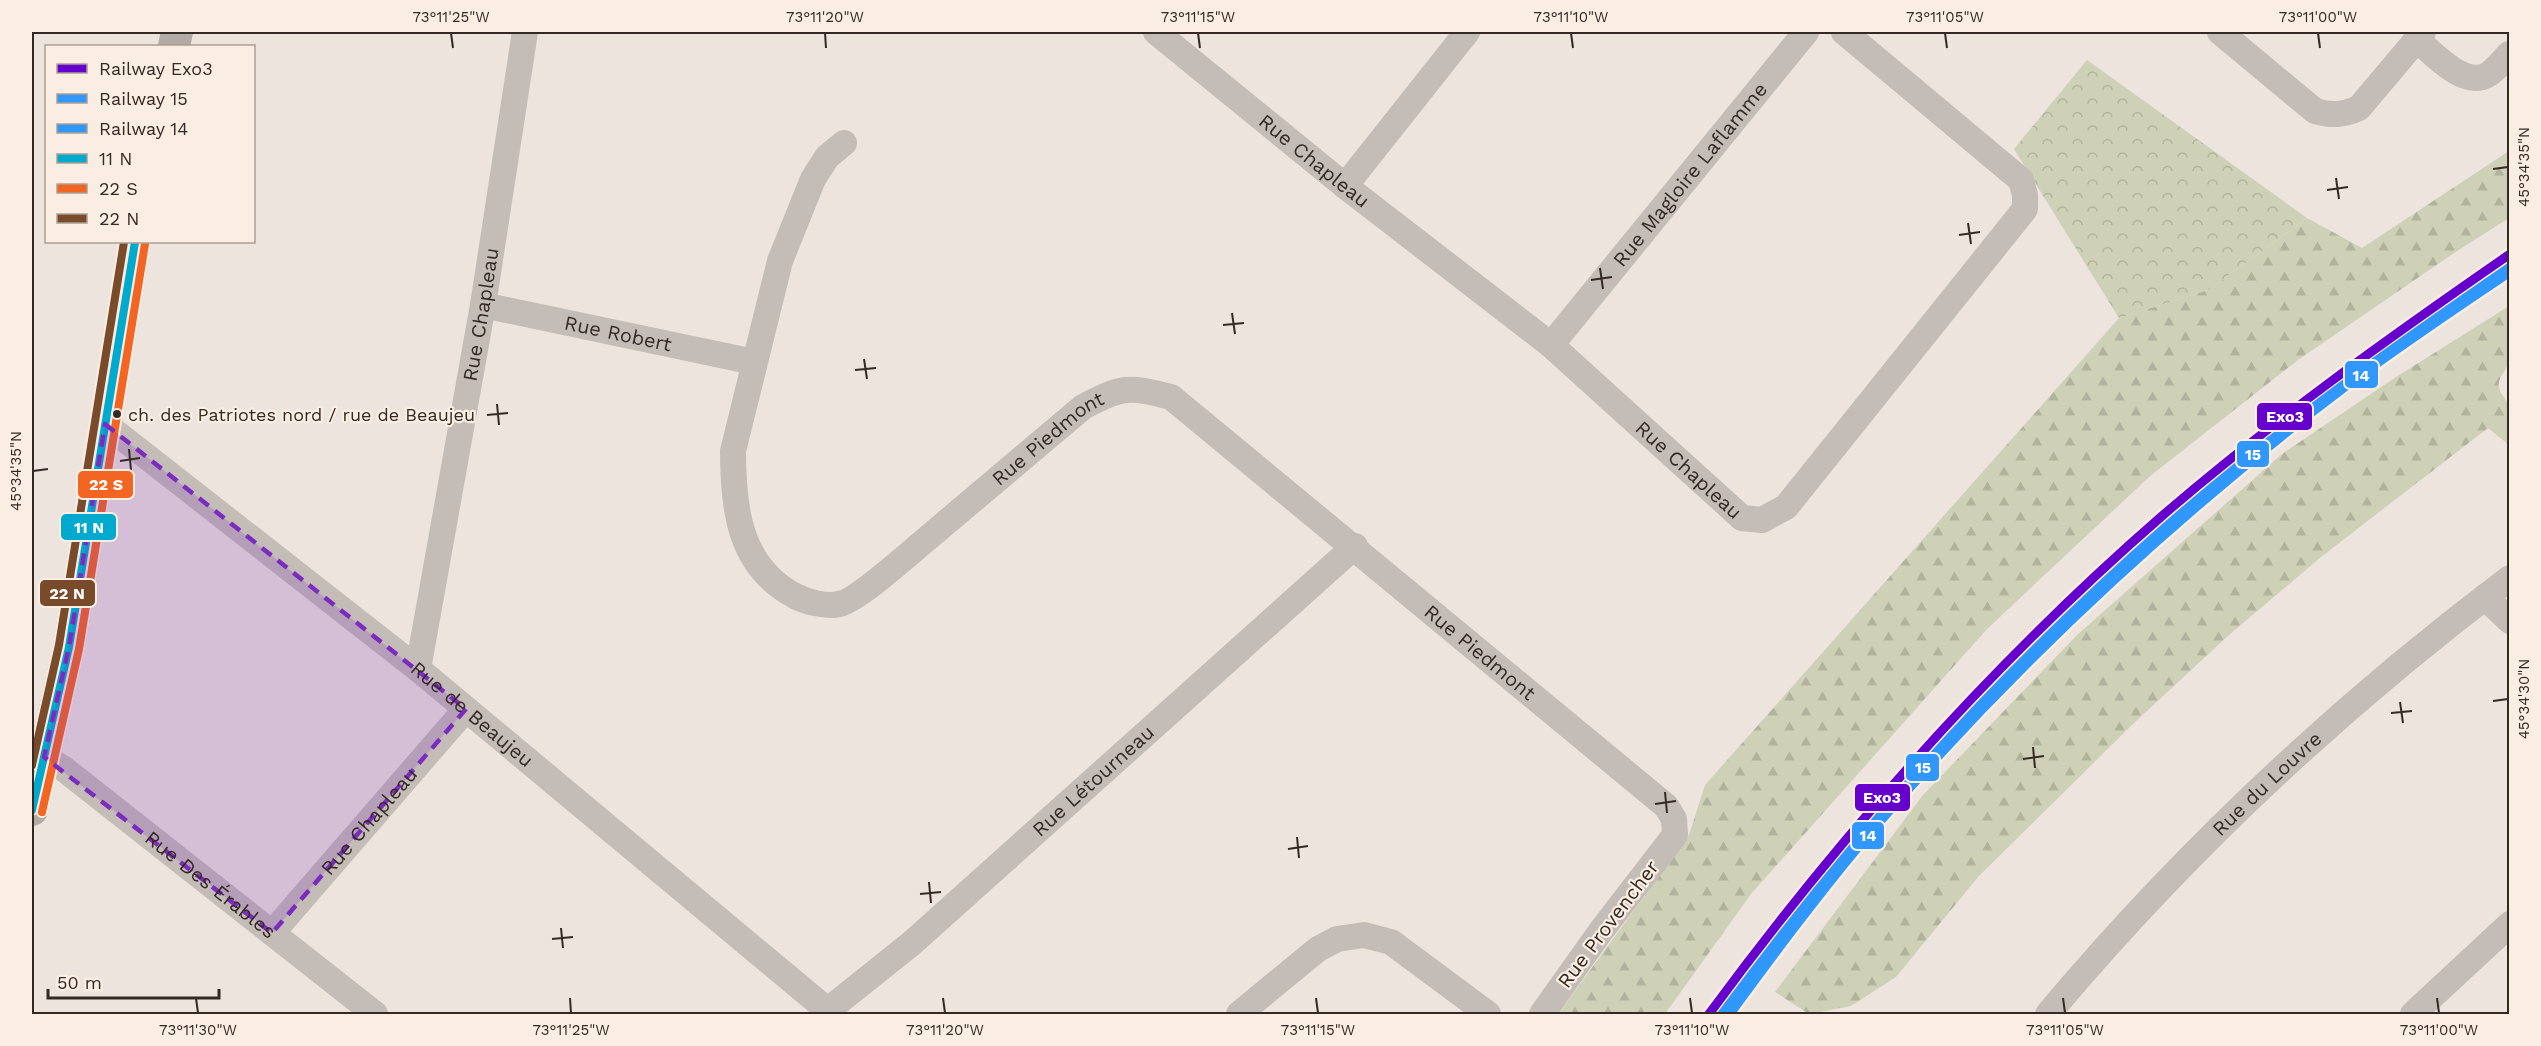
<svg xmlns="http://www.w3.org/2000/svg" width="2541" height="1046" font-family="'Work Sans',sans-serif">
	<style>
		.forest { fill: url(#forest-firs) }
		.park { fill: url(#park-crowns) }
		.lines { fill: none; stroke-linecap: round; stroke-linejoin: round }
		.minor { stroke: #c4bcb7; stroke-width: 26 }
		.major { stroke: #b3aba6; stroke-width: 32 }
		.bus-1-casing { stroke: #faeee3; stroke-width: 12 }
		.bus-2-casing { stroke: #faeee3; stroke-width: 12 }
		.bus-3-casing { stroke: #faeee3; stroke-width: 12 }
		.bus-1 { stroke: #00a9ce; stroke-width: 8 }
		.bus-2 { stroke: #f26522; stroke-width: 8 }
		.bus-3 { stroke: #7a4b2a; stroke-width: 8 }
		.rail-1-casing { stroke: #faeee3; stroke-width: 14 }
		.rail-2-casing { stroke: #faeee3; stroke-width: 14 }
		.rail-3-casing { stroke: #faeee3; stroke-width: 14 }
		.rail-1 { stroke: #60c; stroke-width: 9 }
		.rail-2 { stroke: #3098fc; stroke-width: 9 }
		.rail-3 { stroke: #3098fc; stroke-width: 9 }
		.marked { fill: #7b2cbf; fill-opacity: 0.2; stroke: #7b2cbf; stroke-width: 4.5; stroke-dasharray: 12 8; stroke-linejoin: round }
		.ticks { fill: none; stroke: #352925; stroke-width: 2 }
		.bus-dot { fill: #352925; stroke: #faeee3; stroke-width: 2 }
		.labels { text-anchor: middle; stroke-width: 4.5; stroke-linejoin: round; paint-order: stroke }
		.bus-label { font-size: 18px; fill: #352925; stroke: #faeee3; text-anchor: start }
		.street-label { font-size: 20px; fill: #352925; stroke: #faeee3 }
		.line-badge { stroke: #faeee3; stroke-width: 2 }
		.badge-label { font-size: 16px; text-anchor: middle; font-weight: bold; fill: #fff }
		.neatline { fill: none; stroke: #352925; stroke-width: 2 }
		.ticks-label { font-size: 15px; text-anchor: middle; fill: #352925 }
	</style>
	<defs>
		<pattern id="forest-firs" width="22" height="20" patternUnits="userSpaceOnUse" patternTransform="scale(1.5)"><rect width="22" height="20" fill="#ced1b6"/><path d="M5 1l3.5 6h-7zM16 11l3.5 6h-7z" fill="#b2b39c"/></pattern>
		<pattern id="park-crowns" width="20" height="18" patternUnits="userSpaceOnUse" patternTransform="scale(1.5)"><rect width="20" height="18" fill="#ced1b6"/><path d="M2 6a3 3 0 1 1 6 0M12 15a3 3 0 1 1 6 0" fill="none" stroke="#b2b39c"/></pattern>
	</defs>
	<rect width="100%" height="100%" fill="#ece4dd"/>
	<g class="forest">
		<path d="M 2509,151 L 2509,218 L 2454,253 L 2298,360 L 2149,477 L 1987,629 L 1751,894 L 1665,1014 L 1558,1014 L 1689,835 L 1705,785 L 2119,318 L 2208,290 L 2307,218 L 2362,248 Z"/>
		<path d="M 2509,306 C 2510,322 2512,342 2510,358 C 2505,379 2488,379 2509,404 L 2509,445 L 2488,428 L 2321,557 L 2229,635 L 2135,722 L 1978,877 L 1896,977 L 1851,1006 L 1809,1014 L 1775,992 L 1923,795 L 2077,635 L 2282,454 L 2396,377 Z"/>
	</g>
	<path class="park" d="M 2087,60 L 2307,218 L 2208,290 L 2119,318 L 2014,149 Z"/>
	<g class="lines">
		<g class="minor">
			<path id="s1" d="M 1156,32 L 1345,186 L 1551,345 L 1742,518 L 1762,520 L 1786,507 L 2025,209 L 2025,195 L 2021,180 L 1844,32"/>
			<path d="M 2220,32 L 2315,111 C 2332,116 2343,115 2359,108 L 2423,32"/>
			<path d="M 2416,39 C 2433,53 2465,90 2489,74 C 2496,69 2503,61 2509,54"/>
			<path id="s2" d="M 844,143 L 827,157 L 813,179 L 780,261 L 733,451 C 733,509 739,566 795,596 C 807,602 826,607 839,604 C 854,602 902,560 916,548 C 972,501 1027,454 1083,407 C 1123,386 1128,386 1171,397 L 1666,806 L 1674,819 L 1675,835 L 1601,931 L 1542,1014"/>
			<path d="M 1345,186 L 1467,32"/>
			<path id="s3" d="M 483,305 L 754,362"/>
			<path id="s4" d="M 1551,345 L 1806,32"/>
			<path id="s5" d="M 105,424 L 418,669 L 832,1014"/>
			<path d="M 2485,597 L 2510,621"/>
			<path id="s6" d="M 418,669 L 483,305 L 525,32"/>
			<path id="s7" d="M 44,757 L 64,769 L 375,1014"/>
			<path id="s8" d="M 272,933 L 466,709"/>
			<path id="s9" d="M 827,1011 L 912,943 L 1355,546"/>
			<path d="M 1239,1014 L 1318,949 L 1337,939 L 1364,935 L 1391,942 L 1488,1014"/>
			<path id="s10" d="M 2048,1014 C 2184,852 2340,706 2510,578"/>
			<path d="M 2413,1014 L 2510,924"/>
		</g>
		<g class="major">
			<path d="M 174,46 L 177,32"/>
			<path d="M 32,810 L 69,647 L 135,242"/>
		</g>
		<defs>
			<path id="bus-1" d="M 32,810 L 69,647 L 135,242"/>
			<path id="bus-2" d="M 42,812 L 79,649 L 145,244"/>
			<path id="bus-3" d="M 32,765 L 59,645 L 124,242"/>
		</defs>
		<use href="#bus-1" class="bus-1-casing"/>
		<use href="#bus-2" class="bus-2-casing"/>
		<use href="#bus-3" class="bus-3-casing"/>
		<use href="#bus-1" class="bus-1"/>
		<use href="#bus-2" class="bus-2"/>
		<use href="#bus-3" class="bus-3"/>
		<defs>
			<path id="rail-1" d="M 1709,1014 C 1843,832 1992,664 2162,516 C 2272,421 2390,337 2510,254"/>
			<path id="rail-2" d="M 1722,1014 C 1853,836 2001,671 2168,525 C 2275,431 2392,348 2510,267"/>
			<path id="rail-3" d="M 1730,1014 C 1772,957 1814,900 1859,846 C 2003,676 2167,522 2345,387 C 2398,347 2454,310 2510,272"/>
		</defs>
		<use href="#rail-1" class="rail-1-casing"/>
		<use href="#rail-2" class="rail-2-casing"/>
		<use href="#rail-3" class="rail-3-casing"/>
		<use href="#rail-1" class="rail-1"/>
		<use href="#rail-2" class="rail-2"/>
		<use href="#rail-3" class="rail-3"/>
	</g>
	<path class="marked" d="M 105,424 L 466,709 L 272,933 L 44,757 L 69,647 Z"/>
	<path class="ticks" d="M 451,33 L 453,48M 825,33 L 826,48M 1198,33 L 1200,48M 1571,33 L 1573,48M 1945,33 L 1947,48M 2318,33 L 2320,48M 2493,169 L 2508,167M 2336,178 L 2339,199M 2327,190 L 2348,187M 1968,223 L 1971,244M 1959,235 L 1980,232M 1600,268 L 1603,289M 1591,280 L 1612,277M 1232,313 L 1235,334M 1223,325 L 1244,323M 864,359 L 867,379M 855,370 L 876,368M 497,404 L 499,425M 487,415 L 508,413M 129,449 L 131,470M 120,461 L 140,458M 33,471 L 48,469M 2493,701 L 2508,699M 2400,702 L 2403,723M 2391,713 L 2412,711M 2033,747 L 2035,768M 2023,759 L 2044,756M 1665,792 L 1667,813M 1655,804 L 1676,801M 1297,837 L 1299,858M 1288,849 L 1308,846M 929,882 L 931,903M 920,894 L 941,892M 561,928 L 563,948M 552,939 L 573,937M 196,998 L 198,1013M 570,998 L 571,1013M 943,998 L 945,1013M 1316,998 L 1318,1013M 1690,998 L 1692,1013M 2063,998 L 2065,1013M 2437,998 L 2439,1013"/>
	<circle class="bus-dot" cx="117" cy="414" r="5"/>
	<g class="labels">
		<g class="bus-label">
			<text x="128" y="421">ch. des Patriotes nord / rue de Beaujeu</text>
		</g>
		<g class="street-label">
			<text dy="7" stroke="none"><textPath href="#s1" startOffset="204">Rue Chapleau</textPath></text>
			<text dy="7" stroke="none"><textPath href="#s4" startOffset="220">Rue Magloire Laflamme</textPath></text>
			<text dy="7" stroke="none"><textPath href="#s6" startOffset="360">Rue Chapleau</textPath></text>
			<text dy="7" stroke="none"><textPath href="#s3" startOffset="138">Rue Robert</textPath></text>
			<text dy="7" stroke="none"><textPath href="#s2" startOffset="812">Rue Piedmont</textPath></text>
			<text dy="7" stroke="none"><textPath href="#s1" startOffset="690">Rue Chapleau</textPath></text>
			<text dy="7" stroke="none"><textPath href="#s2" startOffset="1352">Rue Piedmont</textPath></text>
			<text dy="7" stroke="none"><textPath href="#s5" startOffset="468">Rue de Beaujeu</textPath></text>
			<text dy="7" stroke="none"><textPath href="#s9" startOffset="352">Rue Létourneau</textPath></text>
			<text dy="7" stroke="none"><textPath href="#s10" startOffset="318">Rue du Louvre</textPath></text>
			<text dy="7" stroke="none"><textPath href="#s8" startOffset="148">Rue Chapleau</textPath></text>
			<text dy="7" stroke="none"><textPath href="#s7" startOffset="210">Rue Des Érables</textPath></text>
			<text transform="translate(1608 924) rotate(-53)" y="7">Rue Provencher</text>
		</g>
	</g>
	<g class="line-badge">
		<rect x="2344" y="360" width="35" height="29" rx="6" fill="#3098fc"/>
		<rect x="2256" y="402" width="57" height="29" rx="6" fill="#60c"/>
		<rect x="2236" y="440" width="34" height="28" rx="6" fill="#3098fc"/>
		<rect x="77" y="470" width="57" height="29" rx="6" fill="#f26522"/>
		<rect x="60" y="513" width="57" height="28" rx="6" fill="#00a9ce"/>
		<rect x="39" y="579" width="57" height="28" rx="6" fill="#7a4b2a"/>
		<rect x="1905" y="753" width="35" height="29" rx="6" fill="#3098fc"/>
		<rect x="1854" y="783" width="57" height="29" rx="6" fill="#60c"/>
		<rect x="1851" y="821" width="34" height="29" rx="6" fill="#3098fc"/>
	</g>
	<g class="badge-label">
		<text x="2361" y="381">14</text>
		<text x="2285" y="422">Exo3</text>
		<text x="2253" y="460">15</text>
		<text x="106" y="490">22 S</text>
		<text x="89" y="533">11 N</text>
		<text x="67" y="599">22 N</text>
		<text x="1923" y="773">15</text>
		<text x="1882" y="803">Exo3</text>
		<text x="1868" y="841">14</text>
	</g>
	<rect width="2541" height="1046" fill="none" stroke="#faeee3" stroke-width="66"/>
	<rect x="45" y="45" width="210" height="198" fill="#faeee3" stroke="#ab9f97" stroke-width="1.5"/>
	<rect x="57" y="64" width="30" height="9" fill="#6600cc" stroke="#ab9f97" stroke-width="1.5"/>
	<text x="99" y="75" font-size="18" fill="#352925">Railway Exo3</text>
	<rect x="57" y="94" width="30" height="9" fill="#3098fc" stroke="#ab9f97" stroke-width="1.5"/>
	<text x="99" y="105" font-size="18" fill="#352925">Railway 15</text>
	<rect x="57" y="124" width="30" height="9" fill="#3098fc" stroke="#ab9f97" stroke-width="1.5"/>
	<text x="99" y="135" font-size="18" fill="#352925">Railway 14</text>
	<rect x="57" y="154" width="30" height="9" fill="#00a9ce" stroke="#ab9f97" stroke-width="1.5"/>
	<text x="99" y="165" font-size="18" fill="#352925">11 N</text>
	<rect x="57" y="184" width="30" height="9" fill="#f26522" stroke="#ab9f97" stroke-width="1.5"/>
	<text x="99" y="195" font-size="18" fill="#352925">22 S</text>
	<rect x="57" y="214" width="30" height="9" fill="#7a4b2a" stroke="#ab9f97" stroke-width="1.5"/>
	<text x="99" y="225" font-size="18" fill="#352925">22 N</text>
	<path d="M48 989v9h171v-9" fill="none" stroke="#352925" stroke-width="3"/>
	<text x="57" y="989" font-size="18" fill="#352925" stroke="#faeee3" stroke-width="4.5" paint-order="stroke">50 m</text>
	<rect x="33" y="33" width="2475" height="980" class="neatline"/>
	<g class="ticks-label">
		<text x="451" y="22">73°11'25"W</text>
		<text x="825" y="22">73°11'20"W</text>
		<text x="1198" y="22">73°11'15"W</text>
		<text x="1571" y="22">73°11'10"W</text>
		<text x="1945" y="22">73°11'05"W</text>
		<text x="2318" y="22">73°11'00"W</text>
		<text transform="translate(2524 167) rotate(-90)" y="5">45°34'35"N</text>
		<text transform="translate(16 471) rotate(-90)" y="5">45°34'35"N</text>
		<text transform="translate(2524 699) rotate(-90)" y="5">45°34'30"N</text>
		<text x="198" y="1035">73°11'30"W</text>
		<text x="571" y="1035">73°11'25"W</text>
		<text x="945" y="1035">73°11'20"W</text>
		<text x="1318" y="1035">73°11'15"W</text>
		<text x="1692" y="1035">73°11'10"W</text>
		<text x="2065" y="1035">73°11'05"W</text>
		<text x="2439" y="1035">73°11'00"W</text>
	</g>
</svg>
